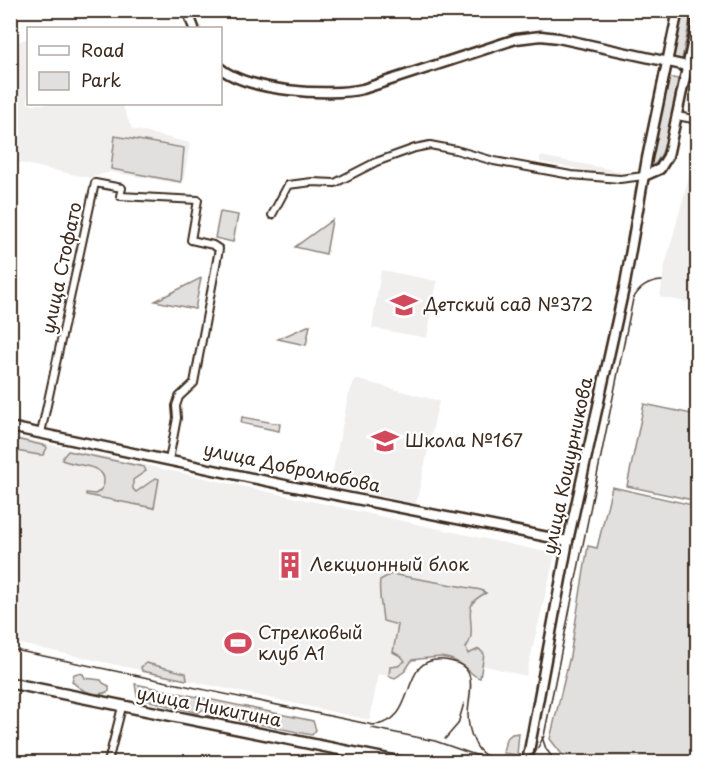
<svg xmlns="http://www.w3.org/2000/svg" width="708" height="773" font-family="'Playpen Sans',sans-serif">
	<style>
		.built { fill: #f1efee }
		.green { fill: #e2e0de; stroke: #8e857e; stroke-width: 1.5 }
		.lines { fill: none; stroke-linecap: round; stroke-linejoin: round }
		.street-casing { stroke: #3b2a1e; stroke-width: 10 }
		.secondary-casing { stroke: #3b2a1e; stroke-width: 13 }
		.primary-casing { stroke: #3b2a1e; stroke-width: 14 }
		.street { stroke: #fff; stroke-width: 6 }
		.secondary { stroke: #fff; stroke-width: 8 }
		.primary { stroke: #fff; stroke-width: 9 }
		.tram { stroke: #3b2a1e; stroke-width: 1.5 }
		.labels { text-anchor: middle; stroke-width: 4.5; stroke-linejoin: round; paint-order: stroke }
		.street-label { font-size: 18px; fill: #3b2a1e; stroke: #fff }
		.poi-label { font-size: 18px; fill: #3b2a1e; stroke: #fff; text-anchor: start }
	</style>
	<rect width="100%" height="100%" fill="#fff"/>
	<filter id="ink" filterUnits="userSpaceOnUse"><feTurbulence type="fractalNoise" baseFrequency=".0167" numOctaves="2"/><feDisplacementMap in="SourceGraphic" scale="12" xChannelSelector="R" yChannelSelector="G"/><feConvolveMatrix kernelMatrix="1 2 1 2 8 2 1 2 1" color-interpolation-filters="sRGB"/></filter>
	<g filter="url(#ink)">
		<g class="built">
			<path d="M 469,11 L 469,10 L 547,11 L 546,19 L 469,19 Z"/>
			<path d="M 28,38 L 28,104 L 122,104 L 132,129 L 190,143 L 183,184 L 110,172 L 90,178 L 11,161 L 10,45 Z"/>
			<path d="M 696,151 L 698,151 L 697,304 L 660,297 L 664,269 Z"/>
			<path d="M 540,156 L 620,171 L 620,177 L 540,162 Z"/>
			<path d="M 381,270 L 437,281 L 427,338 L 372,328 Z"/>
			<path d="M 355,379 L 439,401 L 416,504 L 330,485 L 348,397 Z"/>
			<path d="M 11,436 L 555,554 L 526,676 L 442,655 L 412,660 L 399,678 L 378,674 L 370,720 L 11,642 Z"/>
		</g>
		<g class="green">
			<path d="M 682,11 L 692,11 L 682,59 L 673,58 Z"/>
			<path d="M 668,77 L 678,79 C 673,105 671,150 652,167 L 650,164 Z"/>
			<path d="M 115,136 L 184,148 L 181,182 L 111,169 Z"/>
			<path d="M 220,212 L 238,215 L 233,242 L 215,238 Z"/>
			<path d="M 332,220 L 326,254 L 295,247 Z"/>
			<path d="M 201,278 L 195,309 L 155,301 Z"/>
			<path d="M 310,325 L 306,345 L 278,339 Z"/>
			<path d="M 644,404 L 697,415 L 697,501 L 627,486 Z"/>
			<path d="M 242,417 L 280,424 L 279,431 L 241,423 Z"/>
			<path d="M 11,438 L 46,446 L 47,448 L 43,455 L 39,455 L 11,450 Z"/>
			<path d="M 68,451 L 144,467 L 146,471 L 133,480 L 133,489 L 136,492 L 156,478 L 159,479 L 154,508 L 86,495 L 86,493 L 95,494 C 101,491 105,487 104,479 C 102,464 74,466 62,460 L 63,457 Z"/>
			<path d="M 612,487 L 697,506 L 697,762 L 568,762 L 550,739 L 570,656 L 588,546 L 597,548 Z"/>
			<path d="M 391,574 L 481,590 L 486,593 C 462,604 473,616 471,635 C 471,640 468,644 466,648 L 468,654 L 479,649 L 484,654 L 480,678 C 471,676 468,668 460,664 C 444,653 430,658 412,660 L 405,671 L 395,678 L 389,676 L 390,667 L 398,666 L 405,661 L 402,657 L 393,652 L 398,625 L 383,621 C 382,607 378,594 380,580 Z"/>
			<path d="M 146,663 L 186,673 L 187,680 L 142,671 L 141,667 Z"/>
			<path d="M 78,673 L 83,674 L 85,678 L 101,680 L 103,683 L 109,686 L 109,691 C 98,698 80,691 72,681 L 74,674 Z"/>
			<path d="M 135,684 L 313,721 L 316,730 L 312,735 L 239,720 L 238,716 L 233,711 L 221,718 L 207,715 L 206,710 L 202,710 L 198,713 L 150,701 L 137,696 Z"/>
			<path d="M 519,733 L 517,755 L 503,753 L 506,739 L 512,734 Z"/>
		</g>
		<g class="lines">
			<defs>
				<g id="street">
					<path d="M 677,116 L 698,120"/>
					<path d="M 272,215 L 288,185 L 312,182 L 335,183 L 376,162 L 415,148 L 430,145 L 456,150 L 494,161 L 571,175 L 620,179 L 644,176"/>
					<path d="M 41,433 L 95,183 L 122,188 L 120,196 L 198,200 L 191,240 L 213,245 L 219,249 L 194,383 L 179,397 L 176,406 L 177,418 L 169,460"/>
					<path d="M 108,762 L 122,707"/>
				</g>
				<g id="secondary">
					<path d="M 187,10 L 194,28"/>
					<path d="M 220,68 C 248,91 328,97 363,89 L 516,39 L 541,36 L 558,38 L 687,66"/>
					<path d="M 644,176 L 660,169 L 668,156 L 698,17"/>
					<path d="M 10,427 L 290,486 L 568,541"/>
					<path d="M 527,762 L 568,541 L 625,284 L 647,158 L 678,10"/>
				</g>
				<path id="primary" d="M 10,683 L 401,762"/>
			</defs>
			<use href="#street" class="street-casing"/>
			<use href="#secondary" class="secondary-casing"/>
			<use href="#primary" class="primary-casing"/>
			<use href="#street" class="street"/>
			<use href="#secondary" class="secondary"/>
			<use href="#primary" class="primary"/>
			<g class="tram">
				<path d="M 10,649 L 373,725 C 421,723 396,655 444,660 C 481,664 469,690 468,714 C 468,722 470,733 474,741 C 476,746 480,752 485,755 C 496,760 510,760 522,762"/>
				<path d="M 372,728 L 435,741 L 487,759"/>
				<path d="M 542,737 L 546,749 L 556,762"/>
				<path d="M 445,739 L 458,724 L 464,703"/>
				<path d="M 517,762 L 535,753 L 544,736 L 633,299 C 640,287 648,282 662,281"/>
			</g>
		</g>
	</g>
	<defs>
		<symbol id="school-bare" viewBox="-9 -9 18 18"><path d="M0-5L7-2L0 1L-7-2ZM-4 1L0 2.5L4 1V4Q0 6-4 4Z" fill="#d1495b" stroke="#fff" stroke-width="2.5" paint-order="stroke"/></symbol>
		<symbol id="building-bare" viewBox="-9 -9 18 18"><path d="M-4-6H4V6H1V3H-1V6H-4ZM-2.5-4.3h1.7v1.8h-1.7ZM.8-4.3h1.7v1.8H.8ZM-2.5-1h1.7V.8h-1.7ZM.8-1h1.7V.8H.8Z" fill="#d1495b" stroke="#fff" stroke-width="2.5" paint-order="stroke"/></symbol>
		<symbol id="stadium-bare" viewBox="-9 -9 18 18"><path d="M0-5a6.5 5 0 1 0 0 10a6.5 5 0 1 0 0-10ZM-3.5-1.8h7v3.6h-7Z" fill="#d1495b" stroke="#fff" stroke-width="2.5" paint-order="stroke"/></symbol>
	</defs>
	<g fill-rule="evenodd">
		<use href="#school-bare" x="385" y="286" width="38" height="38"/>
		<use href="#school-bare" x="366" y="422" width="38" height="38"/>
		<use href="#building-bare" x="271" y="546" width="38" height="38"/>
		<use href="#stadium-bare" x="219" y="624" width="38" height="38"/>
	</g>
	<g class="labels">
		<g class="street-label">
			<text transform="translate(62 268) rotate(-78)" y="6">улица Стофато</text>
			<text transform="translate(568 466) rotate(-78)" y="6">улица Кошурникова</text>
			<text transform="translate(292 468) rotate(12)" y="6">улица Добролюбова</text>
			<text transform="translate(209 707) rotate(11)" y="6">улица Никитина</text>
		</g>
		<g class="poi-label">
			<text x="424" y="311">Детский сад №372</text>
			<text x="405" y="447">Школа №167</text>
			<text x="310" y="571">Лекционный блок</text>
			<text x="258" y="639">Стрелковый<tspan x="258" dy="21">клуб А1</tspan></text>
		</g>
	</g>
	<rect width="708" height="773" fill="none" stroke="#fff" stroke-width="36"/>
	<rect x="18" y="18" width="672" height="737" fill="none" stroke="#3b2a1e" stroke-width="2" filter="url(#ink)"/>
	<rect x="27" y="27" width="195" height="78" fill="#ffffff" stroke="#b1aaa5" stroke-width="1.5"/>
	<rect x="39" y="46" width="30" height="9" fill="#ffffff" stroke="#b1aaa5" stroke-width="1.5"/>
	<text x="81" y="57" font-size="18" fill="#3b2a1e">Road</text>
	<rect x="39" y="72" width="30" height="18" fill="#e2e0de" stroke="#b1aaa5" stroke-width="1.5"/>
	<text x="81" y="87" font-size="18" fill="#3b2a1e">Park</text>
</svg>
